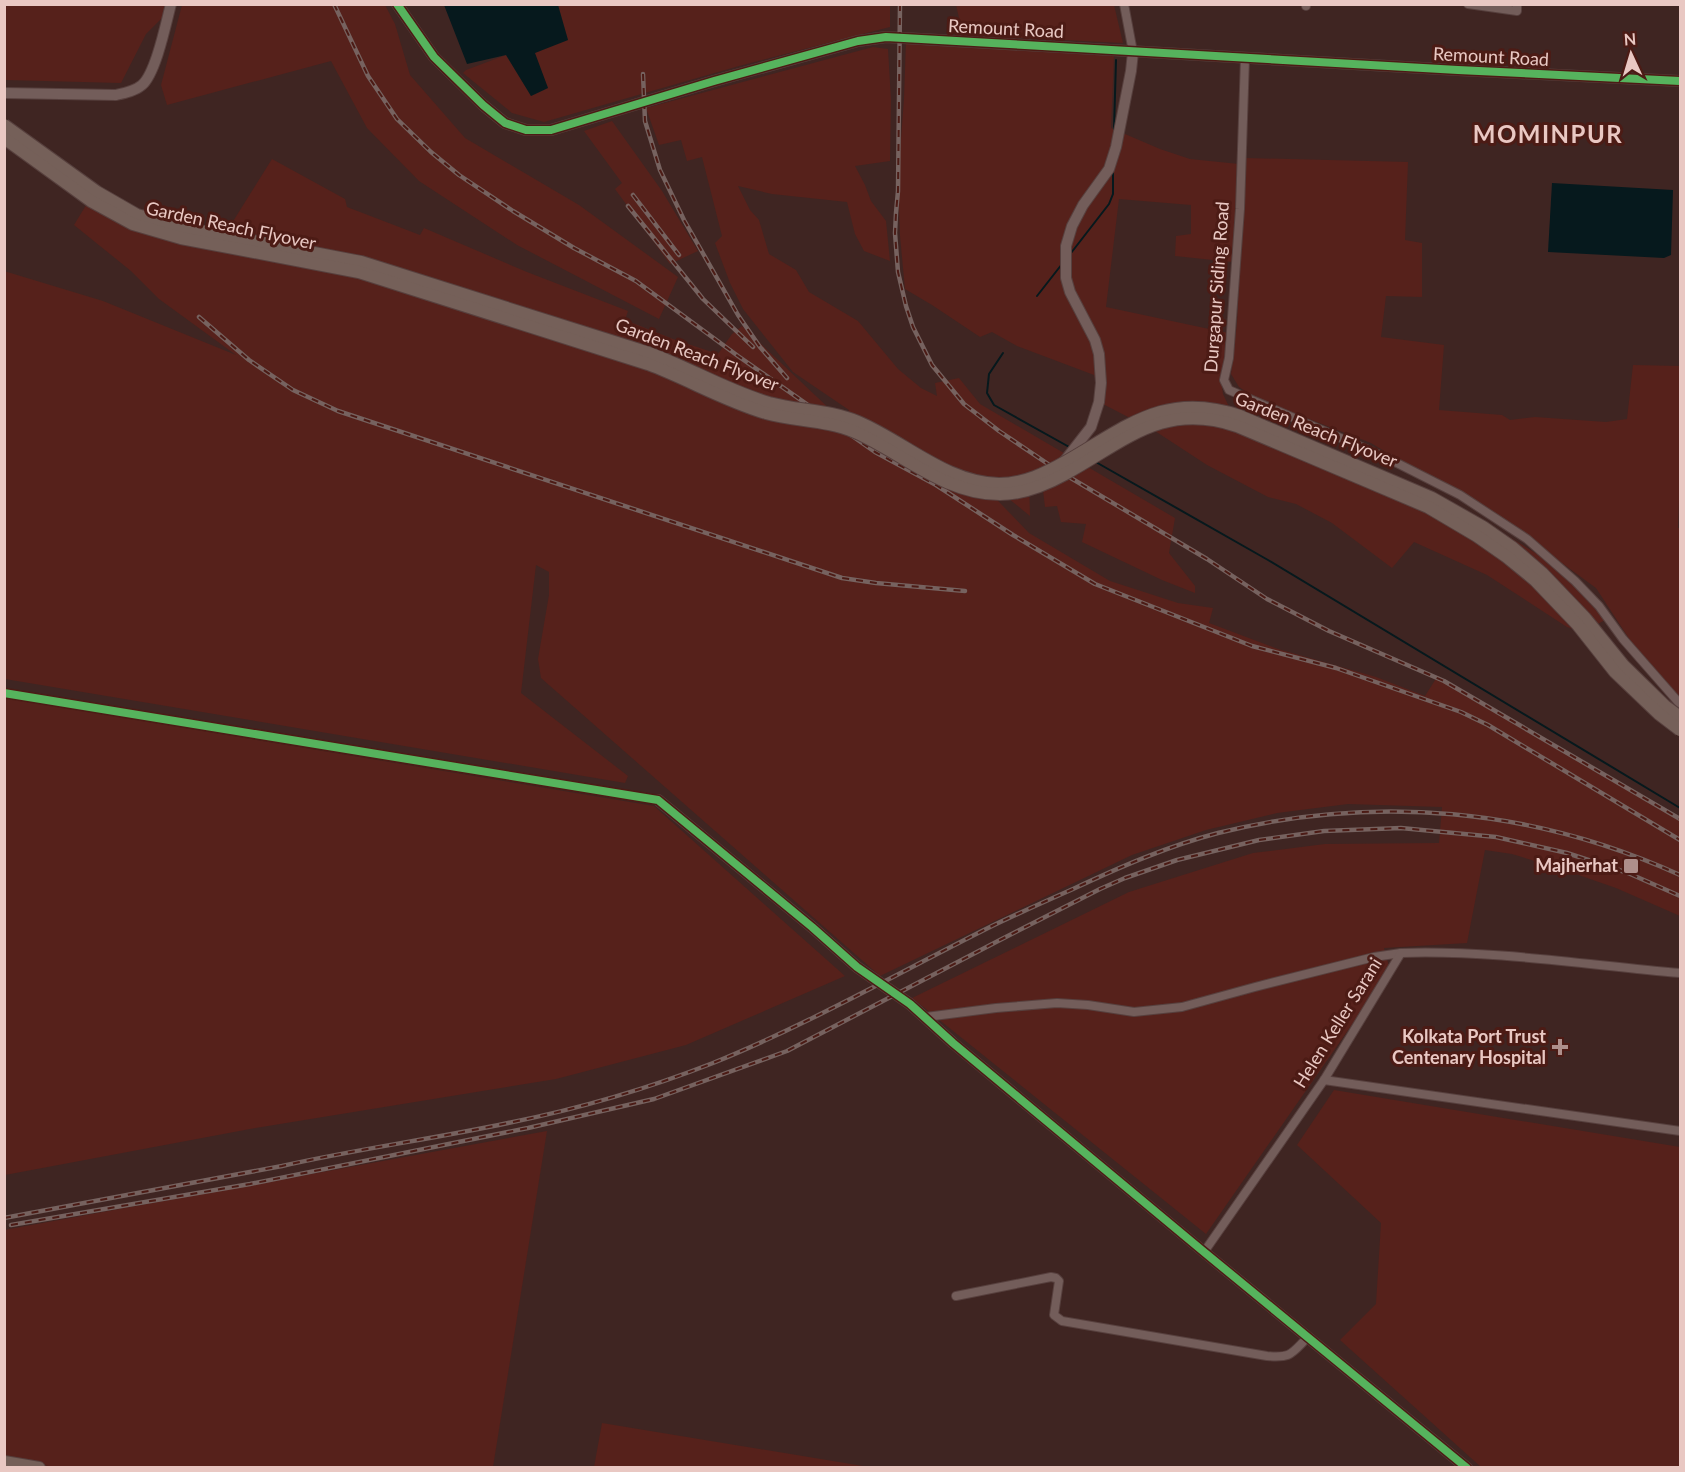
<svg xmlns="http://www.w3.org/2000/svg" width="1685" height="1472" font-family="Lato,sans-serif">
	<style>
		.built { fill: #56211b }
		.water { fill: #06191d }
		.lines { fill: none; stroke-linecap: round; stroke-linejoin: round }
		.stream { stroke: #06191d; stroke-width: 2 }
		.minor-casing { stroke: #57403e; stroke-width: 10 }
		.tertiary-casing { stroke: #57403e; stroke-width: 12 }
		.secondary-casing { stroke: #57403e; stroke-width: 14 }
		.minor { stroke: #735d5a; stroke-width: 8 }
		.tertiary { stroke: #735d5a; stroke-width: 10 }
		.secondary { stroke: #756059; stroke-width: 12 }
		.rail-casing { stroke: #76625f; stroke-width: 4.5 }
		.rail { stroke: #4c1b15; stroke-width: 2; stroke-dasharray: 7; stroke-linecap: butt }
		.secondary-bridge-casing { stroke: #57403e; stroke-width: 14; stroke-linecap: butt }
		.secondary-bridge { stroke: #756059; stroke-width: 12 }
		.cycleway-casing { stroke: #4c1b15; stroke-width: 11 }
		.cycleway { stroke: #56b35d; stroke-width: 8 }
		.poi-dot { fill: #ae8f8b; stroke: #4c1b15; stroke-width: 2 }
		.labels { text-anchor: middle; stroke-width: 6; stroke-linejoin: round; paint-order: stroke }
		.street-label { font-size: 18px; fill: #e9c8c3; stroke: #4c1b15 }
		.poi-label { font-size: 18px; font-weight: bold; fill: #e9c8c3; stroke: #4c1b15; text-anchor: end }
		.district-label { font-size: 24px; font-weight: bold; letter-spacing: 1.5px; fill: #e9c8c3; stroke: #4c1b15 }
	</style>
	<rect width="100%" height="100%" fill="#3f2522"/>
	<g class="built">
		<path d="M 5,5 L 167,5 L 165,15 L 146,34 L 121,83 L 5,80 Z"/>
		<path d="M 182,5 L 385,5 L 395,24 L 410,75 L 465,138 L 579,205 L 678,277 L 659,319 L 517,245 L 419,181 L 367,128 L 331,61 L 167,105 L 161,85 Z"/>
		<path d="M 558,5 L 890,5 L 890,27 L 739,66 L 544,122 L 512,113 L 463,73 L 466,70 L 506,55 L 531,96 L 548,88 L 534,53 L 568,40 Z"/>
		<path d="M 956,5 L 1114,5 L 1123,43 L 963,35 Z"/>
		<path d="M 906,41 L 1114,55 L 1111,128 L 1160,149 L 1190,159 L 1239,164 L 1232,262 L 1175,256 L 1176,236 L 1191,234 L 1191,205 L 1119,199 L 1106,307 L 1228,333 L 1221,380 L 1223,394 L 1231,411 L 1379,470 L 1472,514 L 1537,554 L 1573,585 L 1605,620 L 1583,632 L 1567,627 L 1487,575 L 1414,542 L 1392,568 L 1332,523 L 1296,504 L 1268,497 L 1207,465 L 1155,431 L 1103,404 L 1094,375 L 1017,346 L 992,332 L 980,337 L 932,305 L 905,289 L 900,236 L 898,179 L 904,99 Z"/>
		<path d="M 873,47 L 888,49 L 891,100 L 890,161 L 855,166 L 865,185 L 871,201 L 886,221 L 890,261 L 864,251 L 855,234 L 847,202 L 772,194 L 738,186 L 750,210 L 759,220 L 769,254 L 796,270 L 809,292 L 858,321 L 898,369 L 921,388 L 937,396 L 935,383 L 959,378 L 980,404 L 1175,518 L 1169,553 L 1195,586 L 1195,593 L 1162,580 L 1082,542 L 1086,524 L 1061,522 L 1057,506 L 1045,507 L 1042,482 L 1029,481 L 1030,516 L 981,476 L 936,478 L 844,419 L 849,410 L 793,372 L 743,309 L 730,283 L 715,243 L 722,236 L 702,157 L 687,161 L 681,140 L 659,145 L 646,108 Z"/>
		<path d="M 612,121 L 662,191 L 698,251 L 670,264 L 615,189 L 622,183 L 584,131 Z"/>
		<path d="M 1245,158 L 1408,162 L 1405,240 L 1422,243 L 1422,297 L 1386,296 L 1381,337 L 1444,345 L 1439,410 L 1502,415 L 1510,420 L 1535,417 L 1606,422 L 1627,419 L 1633,365 L 1680,366 L 1680,501 L 1679,501 L 1678,528 L 1680,528 L 1680,705 L 1654,677 L 1596,588 L 1540,547 L 1371,443 L 1257,399 L 1239,387 L 1231,374 L 1237,323 Z"/>
		<path d="M 272,159 L 345,199 L 347,207 L 420,235 L 424,228 L 527,272 L 628,311 L 625,320 L 673,339 L 718,354 L 732,334 L 742,326 L 835,414 L 977,479 L 1029,533 L 1110,581 L 1178,603 L 1213,608 L 1209,623 L 1278,649 L 1376,677 L 1425,696 L 1437,677 L 1493,708 L 1680,820 L 1680,916 L 1616,888 L 1567,871 L 1512,854 L 1485,850 L 1467,943 L 1384,948 L 1390,970 L 1206,1234 L 912,998 L 1129,892 L 1253,853 L 1325,844 L 1439,843 L 1442,807 L 1348,804 L 1277,813 L 1206,830 L 1132,855 L 880,976 L 541,678 L 538,659 L 549,595 L 549,572 L 536,565 L 521,693 L 628,776 L 625,783 L 5,679 L 4,271 L 103,301 L 236,355 L 159,299 L 131,271 L 74,225 L 88,202 L 222,239 Z"/>
		<path d="M 5,698 L 654,806 L 845,976 L 686,1045 L 556,1079 L 250,1129 L 5,1175 Z"/>
		<path d="M 1334,1090 L 1680,1147 L 1680,1467 L 1481,1467 L 1340,1340 L 1376,1304 L 1381,1223 L 1297,1145 Z"/>
		<path d="M 547,1131 L 493,1467 L 61,1468 L 5,1459 L 4,1230 Z"/>
		<path d="M 602,1423 L 869,1467 L 594,1467 Z"/>
	</g>
	<g class="water">
		<path d="M 444,5 L 558,5 L 568,40 L 535,53 L 548,88 L 531,96 L 506,55 L 467,64 Z"/>
		<path d="M 1552,183 L 1673,190 L 1671,255 L 1664,258 L 1548,252 Z"/>
	</g>
	<g class="lines">
		<g class="stream">
			<path d="M 1114,129 L 1116,60"/>
			<path d="M 1071,253 L 1109,204 L 1113,194 L 1113,170"/>
			<path d="M 1037,296 L 1062,264"/>
			<path d="M 1003,353 L 989,374 L 987,393 L 994,405 L 1071,448"/>
			<path d="M 1094,461 L 1268,560 L 1680,808"/>
		</g>
		<defs>
			<g id="minor">
				<path d="M 1124,4 L 1133,52"/>
				<path d="M 1468,4 L 1517,11 L 1517,4"/>
				<path d="M 1306,6 L 1306,4"/>
				<path d="M 1245,58 L 1240,209 L 1229,358 L 1224,380 L 1229,390 L 1387,458 L 1460,495 L 1527,539 L 1575,581 L 1599,606 L 1623,639 L 1680,704"/>
				<path d="M 4,693 L 658,800"/>
				<path d="M 926,1017 L 996,1008 L 1057,1003 L 1088,1005 L 1134,1012 L 1182,1007 L 1255,987 L 1374,957 L 1401,953"/>
				<path d="M 1324,1080 L 1680,1131"/>
				<path d="M 1204,1252 L 1324,1080 L 1401,953 C 1494,950 1587,965 1680,973"/>
				<path d="M 956,1296 L 1051,1277 L 1056,1278 L 1059,1281 L 1054,1315 L 1062,1321 L 1267,1356 C 1292,1358 1291,1354 1308,1337"/>
			</g>
			<g id="tertiary">
				<path d="M 397,4 L 434,57 L 483,105 L 505,123 L 526,130 L 551,130 L 714,81 L 858,41 L 886,37 L 1458,70 L 1680,81"/>
				<path d="M 4,93 L 116,95 C 125,93 135,91 142,85 C 156,73 166,23 171,4"/>
				<path d="M 1063,463 L 1091,427 L 1099,402 L 1101,383 L 1099,354 L 1095,340 L 1070,292 L 1066,278 L 1066,246 L 1072,226 L 1083,205 L 1109,169 L 1116,147 L 1131,71 L 1133,52"/>
				<path d="M 658,800 L 812,927 L 857,967 L 910,1004 L 953,1043 L 1204,1252 L 1467,1468"/>
			</g>
			<path id="secondary" d="M 4,1462 L 39,1468"/>
		</defs>
		<use href="#minor" class="minor-casing"/>
		<use href="#tertiary" class="tertiary-casing"/>
		<use href="#secondary" class="secondary-casing"/>
		<use href="#minor" class="minor"/>
		<use href="#tertiary" class="tertiary"/>
		<use href="#secondary" class="secondary"/>
		<defs>
			<g id="rail">
				<path d="M 334,4 L 368,76 L 397,119 L 431,152 L 459,175 L 513,211 L 574,248 L 636,281 L 738,356 L 875,452 L 936,485 L 1013,535 L 1095,584 L 1252,646 L 1336,668 L 1461,712 L 1488,725 L 1680,840"/>
				<path d="M 900,4 L 898,191 L 896,213 L 895,233 L 898,272 L 906,306 L 913,327 L 932,365 L 964,404 L 999,431 L 1054,468 L 1207,559 L 1267,599 L 1329,631 L 1444,681 L 1680,819"/>
				<path d="M 643,74 L 645,121 L 660,170 L 684,220 L 738,315 L 760,347 L 787,378"/>
				<path d="M 633,195 L 679,255"/>
				<path d="M 628,206 L 703,299 L 753,347"/>
				<path d="M 199,317 L 249,360 L 293,390 L 338,411 L 842,578 L 876,583 L 965,591"/>
				<path d="M 4,1218 L 282,1166 C 357,1149 433,1139 508,1123 C 578,1109 647,1089 713,1063 C 809,1024 900,972 992,926 C 1019,913 1046,901 1073,889 C 1120,867 1168,846 1218,833 C 1375,794 1533,808 1680,875"/>
				<path d="M 11,1225 L 250,1184 L 528,1128 L 654,1099 L 787,1051 L 998,941 L 1100,889 L 1125,878 L 1177,860 L 1259,840 L 1324,831 L 1401,828 L 1496,837 L 1567,853 L 1628,873 L 1680,896"/>
			</g>
		</defs>
		<use href="#rail" class="rail-casing"/>
		<use href="#rail" class="rail"/>
		<defs>
			<g id="secondary-bridge">
				<path d="M 4,125 L 97,192 L 137,215 L 184,228 L 361,262 L 652,354 C 691,369 728,391 769,403 C 799,411 830,410 858,422 C 905,442 946,483 999,484 C 1024,484 1046,473 1067,461 C 1128,426 1166,391 1240,416 L 1432,498 L 1483,527 L 1513,548 L 1542,573 L 1585,618 L 1623,665 L 1665,706 L 1680,717"/>
				<path d="M 4,138 L 91,201 L 133,224 L 181,238 L 359,272 L 648,364 C 688,379 725,401 766,413 C 795,421 827,420 855,432 C 903,453 944,494 1000,494 C 1023,494 1045,485 1065,474 C 1125,441 1163,401 1237,426 L 1428,507 L 1477,536 L 1507,557 L 1535,580 L 1577,624 L 1615,672 L 1659,714 L 1680,730"/>
			</g>
		</defs>
		<use href="#secondary-bridge" class="secondary-bridge-casing"/>
		<use href="#secondary-bridge" class="secondary-bridge"/>
		<defs>
			<g id="cycleway">
				<path d="M 397,4 L 434,57 L 483,105 L 505,123 L 526,130 L 551,130 L 714,81 L 858,41 L 886,37 L 1458,70 L 1680,81"/>
				<path d="M 4,693 L 658,800 L 812,927 L 857,967 L 910,1004 L 953,1043 L 1204,1252 L 1467,1468"/>
			</g>
		</defs>
		<use href="#cycleway" class="cycleway-casing"/>
		<use href="#cycleway" class="cycleway"/>
	</g>
	<g class="poi-dot">
		<rect x="1623" y="858" width="16" height="16" rx="3"/>
		<path d="M1557 1038h6v6h6v6h-6v6h-6v-6h-6v-6h6z"/>
	</g>
	<g class="labels">
		<g class="street-label">
			<text transform="translate(1006 29) rotate(3)" y="6">Remount Road</text>
			<text transform="translate(1491 57) rotate(3)" y="6">Remount Road</text>
			<text transform="translate(231 226) rotate(12)" y="6">Garden Reach Flyover</text>
			<text transform="translate(1217 287) rotate(-86)" y="6">Durgapur Siding Road</text>
			<text transform="translate(697 355) rotate(21)" y="6">Garden Reach Flyover</text>
			<text transform="translate(1316 430) rotate(22)" y="6">Garden Reach Flyover</text>
			<text transform="translate(1338 1023) rotate(-58)" y="6">Helen Keller Sarani</text>
		</g>
		<g class="poi-label">
			<text x="1618" y="872">Majherhat</text>
			<text x="1546" y="1043">Kolkata Port Trust<tspan x="1546" dy="21">Centenary Hospital</tspan></text>
		</g>
		<g class="district-label">
			<text x="1548" y="143">MOMINPUR</text>
		</g>
	</g>
	<rect width="1685" height="1472" fill="none" stroke="#e9c8c3" stroke-width="12"/>
	<g transform="translate(1631 54) rotate(356)" stroke="#4c1b15" stroke-width="4.5" paint-order="stroke">
	<path d="M0-4.5L10 22L0 15L-10 22Z" fill="#e9c8c3"/>
	<text y="-9" font-size="16" font-weight="bold" text-anchor="middle" fill="#e9c8c3">N</text>
	</g>
</svg>
